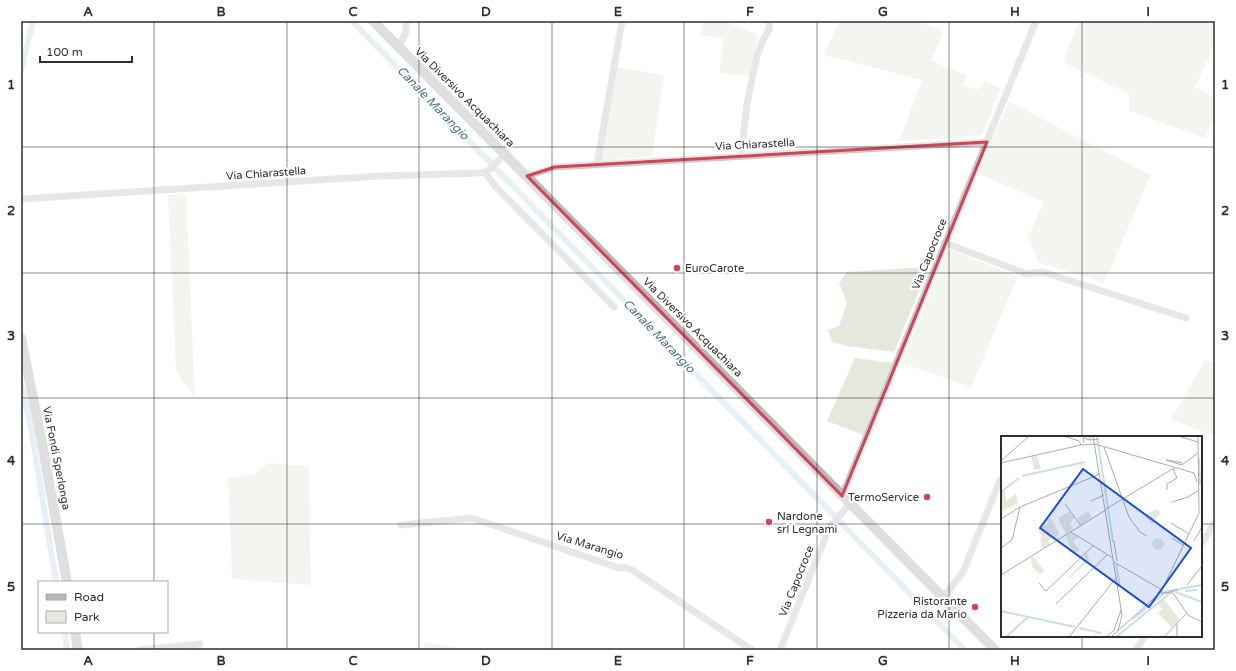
<svg xmlns="http://www.w3.org/2000/svg" width="1236" height="671" font-family="'Varela Round',sans-serif">
	<style>
		.green { fill: #e5e9dd }
		.lines { fill: none; stroke-linecap: round; stroke-linejoin: round }
		.canal { stroke: #cbdee7; stroke-width: 6 }
		.street { stroke: #cbcbcb; stroke-width: 7 }
		.secondary { stroke: #b8b8b8; stroke-width: 10 }
		.marked { fill: none; stroke: #cf455a; stroke-width: 3; stroke-linejoin: round }
		.grid { fill: none; stroke: #2e2e2e; stroke-width: 1; stroke-opacity: 0.55 }
		.poi-dot { fill: #cf455a; stroke: #fff; stroke-width: 1.5 }
		.labels { text-anchor: middle; stroke-width: 4; stroke-linejoin: round; paint-order: stroke }
		.street-label { font-size: 11px; fill: #2e2e2e; stroke: #fff }
		.poi-label { font-size: 11px; fill: #2e2e2e; stroke: #fff; text-anchor: start }
		.water-label { font-size: 12px; font-style: italic; fill: #467286; stroke: #fff }
		.inset-river { fill: none; stroke: #cbdee7; stroke-width: 2 }
		.inset-road { fill: none; stroke: #ababab; stroke-width: 1 }
		.view { fill: #1d4ed8; fill-opacity: 0.15; stroke: #1d4ed8; stroke-width: 2 }
		.inset-edge { fill: none; stroke: #2e2e2e; stroke-width: 2 }
		.neatline { fill: none; stroke: #2e2e2e; stroke-width: 1.5 }
		.grid-label { font-size: 13px; text-anchor: middle; font-weight: bold; fill: #2e2e2e }
	</style>
	<rect width="100%" height="100%" fill="#fff"/>
	<g class="green">
		<path d="M 703,21 L 726,21 L 726,22 L 757,34 L 755,54 L 750,76 L 719,73 L 724,39 L 701,35 Z"/>
		<path d="M 839,21 L 918,21 L 943,31 L 932,61 L 966,75 L 963,85 L 977,90 L 985,81 L 1001,88 L 982,135 L 899,142 L 922,80 L 824,55 Z"/>
		<path d="M 1079,21 L 1215,21 L 1215,43 L 1195,87 L 1215,97 L 1215,116 L 1205,138 L 1129,111 L 1129,94 L 1063,62 Z"/>
		<path d="M 616,67 L 664,75 L 652,156 L 602,161 L 601,157 Z"/>
		<path d="M 1009,102 L 1151,175 L 1104,283 L 1038,262 L 1028,237 L 1044,202 L 981,175 L 978,171 Z"/>
		<path d="M 186,194 L 195,397 L 176,372 L 168,195 Z"/>
		<path d="M 948,249 L 1018,276 L 971,387 L 902,363 Z"/>
		<path d="M 926,267 L 928,269 L 894,352 L 847,346 L 832,342 L 828,330 L 839,326 L 847,303 L 839,283 L 847,272 Z"/>
		<path d="M 855,358 L 893,363 L 863,435 L 827,421 Z"/>
		<path d="M 1205,360 L 1215,363 L 1215,436 L 1171,420 Z"/>
		<path d="M 268,463 L 309,466 L 311,585 L 232,579 L 228,478 L 255,474 Z"/>
		<path d="M 424,642 L 472,650 L 423,650 Z"/>
	</g>
	<g class="lines">
		<g class="canal">
			<path d="M 352,21 L 965,650"/>
			<path d="M 21,71 L 33,21"/>
			<path d="M 21,384 L 31,428 L 56,582"/>
			<path d="M 65,632 L 67,650"/>
		</g>
		<g class="street">
			<path d="M 399,47 L 406,31 L 406,21"/>
			<path d="M 741,156 L 747,104 L 753,74 L 757,56 L 763,40 L 769,30 L 770,21"/>
			<path d="M 597,165 L 622,21"/>
			<path d="M 485,172 L 495,186 L 614,307"/>
			<path d="M 527,176 L 555,167 L 987,142"/>
			<path d="M 21,199 L 381,176 L 481,173 L 489,170 L 505,154"/>
			<path d="M 945,243 L 1027,274 L 1043,272 L 1186,318"/>
			<path d="M 842,496 L 1036,21"/>
			<path d="M 401,525 L 472,518 L 619,568 L 624,567 L 632,570 L 752,650"/>
			<path d="M 1201,545 L 1215,522"/>
			<path d="M 943,598 L 963,572 L 1000,480"/>
			<path d="M 139,650 L 200,644"/>
			<path d="M 780,650 L 826,536 L 832,524 L 850,504"/>
			<path d="M 1136,650 L 1145,636"/>
		</g>
		<g class="secondary">
			<path d="M 373,21 L 995,650"/>
			<path d="M 21,338 L 42,443 L 67,582"/>
			<path d="M 75,632 L 78,650"/>
		</g>
	</g>
	<path d="M0 0H1236V671H0ZM 987,142 L 842,496 L 527,176 L 555,167 Z" fill="#fff" fill-opacity=".55" fill-rule="evenodd"/>
	<path class="marked" d="M 987,142 L 842,496 L 527,176 L 555,167 Z"/>
	<path class="grid" d="M 154,21 L 154,582M 287,21 L 287,650M 419,21 L 419,650M 552,21 L 552,650M 684,21 L 684,650M 817,21 L 817,650M 949,21 L 949,650M 1082,21 L 1082,437M 21,147 L 1215,147M 21,273 L 1215,273M 21,398 L 1215,398M 21,524 L 1002,524M 1201,524 L 1215,524M 154,632 L 154,650M 1082,636 L 1082,650"/>
	<g class="poi-dot">
		<circle cx="677" cy="268" r="4"/>
		<circle cx="927" cy="497" r="4"/>
		<circle cx="769" cy="522" r="4"/>
		<circle cx="975" cy="607" r="4"/>
	</g>
	<g class="labels">
		<g class="street-label">
			<text transform="translate(465 97) rotate(45)" y="4">Via Diversivo Acquachiara</text>
			<text transform="translate(755 144) rotate(-3)" y="4">Via Chiarastella</text>
			<text transform="translate(266 173) rotate(-4)" y="4">Via Chiarastella</text>
			<text transform="translate(929 254) rotate(-68)" y="4">Via Capocroce</text>
			<text transform="translate(693 327) rotate(45)" y="4">Via Diversivo Acquachiara</text>
			<text transform="translate(57 458) rotate(79)" y="4">Via Fondi Sperlonga</text>
			<text transform="translate(590 545) rotate(17)" y="4">Via Marangio</text>
			<text transform="translate(796 581) rotate(-68)" y="4">Via Capocroce</text>
		</g>
		<g class="poi-label">
			<text x="685" y="272">EuroCarote</text>
			<text x="919" y="501" text-anchor="end">TermoService</text>
			<text x="777" y="520">Nardone<tspan x="777" dy="13">srl Legnami</tspan></text>
			<text x="967" y="605" text-anchor="end">Ristorante<tspan x="967" dy="13">Pizzeria da Mario</tspan></text>
		</g>
		<g class="water-label">
			<text transform="translate(433 103) rotate(46)" y="4">Canale Marangio</text>
			<text transform="translate(659 336) rotate(46)" y="4">Canale Marangio</text>
		</g>
	</g>
	<g transform="translate(1001 436)">
		<rect width="201" height="201" fill="#fff"/>
		<path d="M 36,19 L 40,33 L 33,34 L 30,20 ZM 4,53 L 5,65 L 15,58 L 17,67 L 0,76 L 0,56 ZM 155,73 L 160,77 L 151,88 L 144,80 ZM 87,75 L 91,82 L 80,89 L 76,82 ZM 68,76 L 73,82 L 69,87 L 72,93 L 65,98 L 57,82 ZM 50,82 L 58,98 L 47,105 L 49,108 L 41,113 L 39,102 L 41,101 L 37,94 L 48,87 L 46,84 ZM 70,97 L 78,101 L 72,106 L 79,114 L 72,118 L 65,100 ZM151 108a6 6 0 1 1 12 0a6 6 0 1 1-12 0ZM 86,117 L 88,124 L 69,142 L 68,141 L 85,123 L 83,120 ZM 32,121 L 44,135 L 39,138 L 31,131 L 30,122 ZM 162,162 L 179,184 L 171,192 L 157,177 L 161,173 L 156,167 Z" fill="#e5e9dd"/>
		<path class="inset-river" d="M 96,0 L 112,106M 198,22 L 199,49M 21,40 L 84,26M 0,56 L 18,42M 115,128 L 119,151M 184,155 L 196,154M 161,156 L 201,149M 174,156 L 201,166M 0,175 L 74,191M 132,183 L 162,158M 78,192 L 100,197M 5,201 L 27,181M 115,201 L 168,158"/>
		<path class="inset-road" d="M 63,0 L 78,5 L 80,9 L 94,8 L 193,37 L 196,46M 89,0 L 89,4 L 98,3M 92,0 L 121,179 L 117,195M 177,0 L 197,6M 83,7 L 82,2 L 89,4M 103,11 L 128,81 L 139,96 L 146,100M 0,25 L 28,0M 0,27 L 80,9M 182,27 L 165,24 L 181,29 L 197,17M 166,54 L 166,48 L 176,42 L 172,33M 90,65 L 103,59M 171,66 L 187,61 L 198,54M 64,68 L 80,90M 105,73 L 173,32M 0,83 L 19,71 L 99,38M 170,87 L 188,98M 70,96 L 112,122M 171,102 L 182,109M 113,105 L 116,125M 193,105 L 201,91M 0,112 L 11,104 L 19,71M 113,126 L 161,154M 0,139 L 105,74M 38,147 L 45,155 L 92,110M 186,149 L 201,130M 159,157 L 172,157 L 187,179 L 201,186M 160,158 L 177,154M 55,168 L 106,119M 130,183 L 160,156 L 198,77 L 197,0M 176,188 L 176,201M 68,201 L 115,142M 105,201 L 113,194 L 120,174M 110,201 L 130,183M 163,201 L 186,177"/>
		<path class="view" d="M 82,33 L 190,112 L 148,171 L 39,92 Z"/>
		<rect width="201" height="201" class="inset-edge"/>
	</g>
	<rect width="1236" height="671" fill="none" stroke="#ffffff" stroke-width="44"/>
	<rect x="38" y="581" width="130" height="52" fill="#ffffff" stroke="#ababab"/>
	<rect x="46" y="594" width="20" height="6" fill="#b8b8b8" stroke="#ababab"/>
	<text x="74" y="601" font-size="12" fill="#2e2e2e">Road</text>
	<rect x="46" y="611" width="20" height="12" fill="#e5e9dd" stroke="#ababab"/>
	<text x="74" y="621" font-size="12" fill="#2e2e2e">Park</text>
	<path d="M40 56v6h92v-6" fill="none" stroke="#2e2e2e" stroke-width="2"/>
	<text x="46" y="56" font-size="12" fill="#2e2e2e" stroke="#ffffff" stroke-width="3" paint-order="stroke">100 m</text>
	<rect x="22" y="22" width="1192" height="627" class="neatline"/>
	<g class="grid-label">
		<text x="88" y="16">A</text>
		<text x="221" y="16">B</text>
		<text x="353" y="16">C</text>
		<text x="486" y="16">D</text>
		<text x="618" y="16">E</text>
		<text x="750" y="16">F</text>
		<text x="883" y="16">G</text>
		<text x="1015" y="16">H</text>
		<text x="1148" y="16">I</text>
		<text x="11" y="89">1</text>
		<text x="1225" y="89">1</text>
		<text x="11" y="215">2</text>
		<text x="1225" y="215">2</text>
		<text x="11" y="340">3</text>
		<text x="1225" y="340">3</text>
		<text x="11" y="465">4</text>
		<text x="1225" y="465">4</text>
		<text x="11" y="591">5</text>
		<text x="1225" y="591">5</text>
		<text x="88" y="665">A</text>
		<text x="221" y="665">B</text>
		<text x="353" y="665">C</text>
		<text x="486" y="665">D</text>
		<text x="618" y="665">E</text>
		<text x="750" y="665">F</text>
		<text x="883" y="665">G</text>
		<text x="1015" y="665">H</text>
		<text x="1148" y="665">I</text>
	</g>
</svg>
